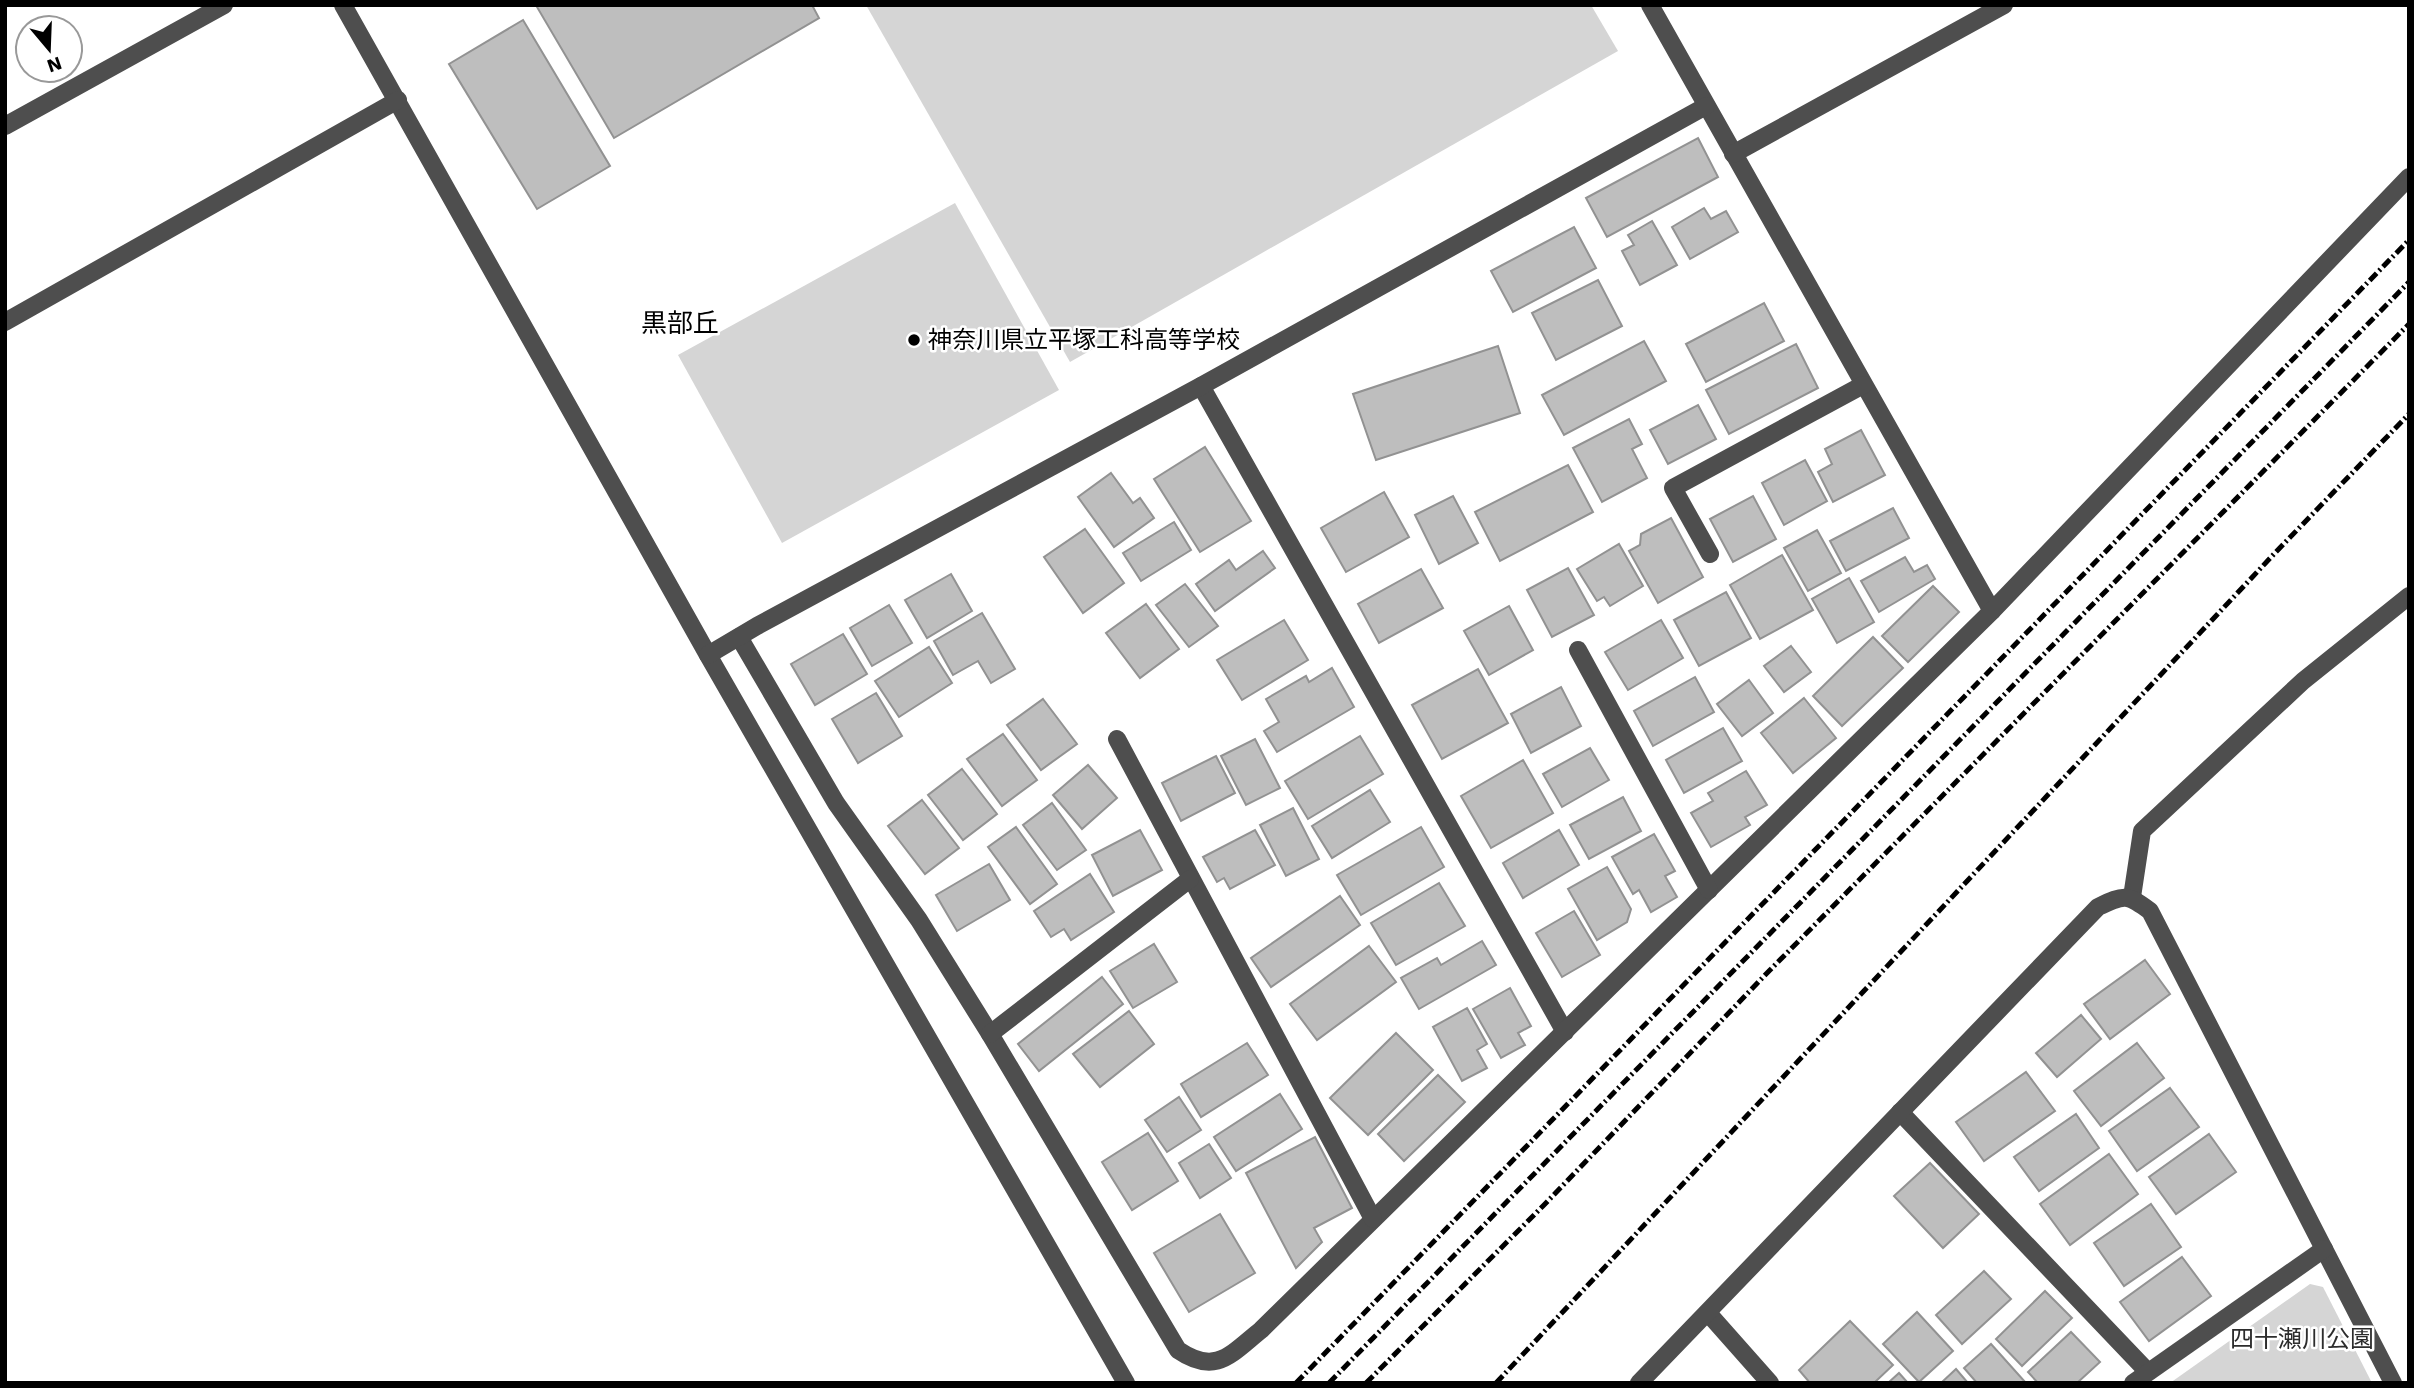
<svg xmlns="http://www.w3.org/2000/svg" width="2414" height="1388" font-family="'Work Sans','Noto Sans JP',sans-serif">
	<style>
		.green { fill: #d5d5d5 }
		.building { fill: #bebebe; stroke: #929292; stroke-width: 2 }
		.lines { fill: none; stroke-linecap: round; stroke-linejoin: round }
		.minor { stroke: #4e4e4e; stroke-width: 18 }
		.rail { stroke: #000; stroke-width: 5; stroke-dasharray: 10 3.5 2 3.5; stroke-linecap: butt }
		.poi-dot { fill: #000; stroke: #fff; stroke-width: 2.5 }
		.labels { text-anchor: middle; stroke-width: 5; stroke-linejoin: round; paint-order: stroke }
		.poi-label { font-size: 24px; fill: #000; stroke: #fff; text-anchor: start }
		.park-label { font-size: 24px; fill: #2c2c2c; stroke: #fff }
		.neighbourhood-label { font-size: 26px; fill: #000; stroke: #fff }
	</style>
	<rect width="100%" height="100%" fill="#fff"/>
	<g class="green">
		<path d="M 866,5 L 1591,5 L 1618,51 L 1070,362 Z"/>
		<path d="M 955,203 L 1059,390 L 782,543 L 678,355 Z"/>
		<path d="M 2310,1284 L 2323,1287 L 2372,1383 L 2170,1383 Z"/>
	</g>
	<g class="building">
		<path d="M 539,5 L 812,5 L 819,18 L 614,138 L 537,7 Z"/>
		<path d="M 523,20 L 610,166 L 537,209 L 449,64 Z"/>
		<path d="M 1698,138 L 1718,177 L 1607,237 L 1586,198 Z"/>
		<path d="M 1704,208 L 1711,219 L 1726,211 L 1738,232 L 1690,259 L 1672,227 Z"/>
		<path d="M 1652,221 L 1677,265 L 1640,285 L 1622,251 L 1634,245 L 1628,235 Z"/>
		<path d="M 1574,227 L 1596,268 L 1513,312 L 1491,271 Z"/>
		<path d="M 1598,280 L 1622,326 L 1556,360 L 1532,313 Z"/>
		<path d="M 1764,303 L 1784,341 L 1706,382 L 1686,344 Z"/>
		<path d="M 1644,341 L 1666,381 L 1564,435 L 1542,395 Z"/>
		<path d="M 1796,344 L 1818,388 L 1729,434 L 1706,390 Z"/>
		<path d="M 1498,346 L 1520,413 L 1376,460 L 1353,394 Z"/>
		<path d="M 1698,405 L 1716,439 L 1668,464 L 1650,430 Z"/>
		<path d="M 1629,419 L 1642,444 L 1632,449 L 1647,478 L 1602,502 L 1573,448 Z"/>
		<path d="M 1861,430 L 1885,475 L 1833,502 L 1818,472 L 1832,464 L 1825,449 Z"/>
		<path d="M 1205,447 L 1251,521 L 1200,552 L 1154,479 Z"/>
		<path d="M 1805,460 L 1827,501 L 1784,525 L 1762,483 Z"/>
		<path d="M 1568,465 L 1593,512 L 1500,561 L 1475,512 Z"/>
		<path d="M 1111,473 L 1133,503 L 1140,498 L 1154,518 L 1114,547 L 1078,497 Z"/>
		<path d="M 1384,492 L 1409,537 L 1346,572 L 1321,528 Z"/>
		<path d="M 1453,496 L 1478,543 L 1439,564 L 1415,515 Z"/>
		<path d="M 1753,496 L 1776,539 L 1733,562 L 1710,519 Z"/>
		<path d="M 1893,508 L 1909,538 L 1846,571 L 1830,541 Z"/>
		<path d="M 1671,518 L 1703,577 L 1658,603 L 1629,551 L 1640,545 L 1641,534 Z"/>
		<path d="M 1174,522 L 1191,550 L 1141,581 L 1123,553 Z"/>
		<path d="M 1085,529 L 1124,583 L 1083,613 L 1044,557 Z"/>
		<path d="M 1817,530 L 1841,573 L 1808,591 L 1784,548 Z"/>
		<path d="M 1619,544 L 1643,586 L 1610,606 L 1604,597 L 1597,601 L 1577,569 Z"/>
		<path d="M 1263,551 L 1275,568 L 1215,611 L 1196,584 L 1229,560 L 1236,570 Z"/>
		<path d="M 1782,555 L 1813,610 L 1760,639 L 1730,585 Z"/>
		<path d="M 1905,557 L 1914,572 L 1927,565 L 1935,579 L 1879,612 L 1861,581 Z"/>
		<path d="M 1568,568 L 1594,615 L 1552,637 L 1527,590 Z"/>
		<path d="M 1421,569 L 1443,608 L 1379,643 L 1358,604 Z"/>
		<path d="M 951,574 L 972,611 L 927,638 L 905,600 Z"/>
		<path d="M 1849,578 L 1874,622 L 1837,643 L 1812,599 Z"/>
		<path d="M 1185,584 L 1218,626 L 1189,647 L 1156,605 Z"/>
		<path d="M 1933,586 L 1959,612 L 1908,662 L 1882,636 Z"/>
		<path d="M 1726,592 L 1751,638 L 1699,666 L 1674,620 Z"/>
		<path d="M 1146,604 L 1179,649 L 1140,678 L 1106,633 Z"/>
		<path d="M 889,605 L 912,643 L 872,666 L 850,628 Z"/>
		<path d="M 1509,606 L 1533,650 L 1489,675 L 1464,631 Z"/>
		<path d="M 982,613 L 1015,669 L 991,683 L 978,661 L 953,675 L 934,641 Z"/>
		<path d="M 1284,620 L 1308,660 L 1242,700 L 1217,660 Z"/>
		<path d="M 1661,620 L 1683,658 L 1628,690 L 1605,652 Z"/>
		<path d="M 843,634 L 867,674 L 815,705 L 791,664 Z"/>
		<path d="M 1873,637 L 1903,668 L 1842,726 L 1813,696 Z"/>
		<path d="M 1791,646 L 1811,672 L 1784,692 L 1764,666 Z"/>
		<path d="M 929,647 L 952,683 L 899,717 L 875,681 Z"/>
		<path d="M 1332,668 L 1354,707 L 1277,752 L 1264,731 L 1279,722 L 1266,699 L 1306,676 L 1309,682 Z"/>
		<path d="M 1478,669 L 1508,723 L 1442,759 L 1412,705 Z"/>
		<path d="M 1695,677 L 1714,712 L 1653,746 L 1634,711 Z"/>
		<path d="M 1749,680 L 1773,713 L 1742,736 L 1717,704 Z"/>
		<path d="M 1561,687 L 1581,726 L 1531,753 L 1511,714 Z"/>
		<path d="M 876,693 L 902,736 L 858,763 L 832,719 Z"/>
		<path d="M 1804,698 L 1836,738 L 1793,773 L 1761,733 Z"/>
		<path d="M 1043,699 L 1077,744 L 1041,770 L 1007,725 Z"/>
		<path d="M 1723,728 L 1742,761 L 1684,793 L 1666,760 Z"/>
		<path d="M 1003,734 L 1037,780 L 1002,806 L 967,759 Z"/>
		<path d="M 1360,736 L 1383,774 L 1308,819 L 1285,781 Z"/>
		<path d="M 1255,739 L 1280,788 L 1246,805 L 1221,756 Z"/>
		<path d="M 1590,748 L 1609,780 L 1562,807 L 1543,774 Z"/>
		<path d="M 1216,756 L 1235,793 L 1181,821 L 1162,783 Z"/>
		<path d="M 1523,760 L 1553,813 L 1491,848 L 1461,796 Z"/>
		<path d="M 1088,765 L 1117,798 L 1082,829 L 1053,795 Z"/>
		<path d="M 962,769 L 997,814 L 963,840 L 928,795 Z"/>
		<path d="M 1746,771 L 1767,805 L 1745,817 L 1750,825 L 1711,847 L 1691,813 L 1713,801 L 1708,793 Z"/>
		<path d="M 1370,790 L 1390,822 L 1332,858 L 1312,826 Z"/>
		<path d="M 1623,797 L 1641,831 L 1589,859 L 1570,825 Z"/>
		<path d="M 922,800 L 959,848 L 925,874 L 888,826 Z"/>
		<path d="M 1052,803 L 1086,850 L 1057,870 L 1023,825 Z"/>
		<path d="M 1293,808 L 1319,859 L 1286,876 L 1260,825 Z"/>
		<path d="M 1016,827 L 1057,884 L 1030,904 L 988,847 Z"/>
		<path d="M 1421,827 L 1444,867 L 1361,915 L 1337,875 Z"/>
		<path d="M 1140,830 L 1162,870 L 1113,896 L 1092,855 Z"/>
		<path d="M 1255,830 L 1275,865 L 1230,889 L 1224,878 L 1217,882 L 1203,857 Z"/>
		<path d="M 1559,830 L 1579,865 L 1523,898 L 1503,863 Z"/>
		<path d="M 1654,834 L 1675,871 L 1665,876 L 1677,897 L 1651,912 L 1639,890 L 1633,894 L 1612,857 Z"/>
		<path d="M 989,864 L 1010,900 L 957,931 L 936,895 Z"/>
		<path d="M 1607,867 L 1631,909 L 1627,922 L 1597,940 L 1568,889 Z"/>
		<path d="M 1090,874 L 1114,912 L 1071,940 L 1064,929 L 1051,937 L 1034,911 Z"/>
		<path d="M 1439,883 L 1465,926 L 1396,965 L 1371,923 Z"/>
		<path d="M 1340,896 L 1360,925 L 1271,987 L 1251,958 Z"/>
		<path d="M 1574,911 L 1600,955 L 1562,977 L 1536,933 Z"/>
		<path d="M 1482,941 L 1496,965 L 1419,1009 L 1401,978 L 1437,958 L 1441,965 Z"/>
		<path d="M 1154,944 L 1177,982 L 1133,1008 L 1110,971 Z"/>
		<path d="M 1369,946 L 1396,982 L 1317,1040 L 1290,1004 Z"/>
		<path d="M 2145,960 L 2170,994 L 2110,1039 L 2084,1004 Z"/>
		<path d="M 1102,977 L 1123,1004 L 1039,1071 L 1018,1044 Z"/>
		<path d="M 1510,988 L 1531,1026 L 1518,1033 L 1525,1045 L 1501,1058 L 1473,1009 Z"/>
		<path d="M 1467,1008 L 1487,1044 L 1477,1050 L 1487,1068 L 1462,1081 L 1433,1027 Z"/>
		<path d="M 1129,1011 L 1154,1044 L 1100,1087 L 1073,1054 Z"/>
		<path d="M 2081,1015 L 2101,1039 L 2057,1077 L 2036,1053 Z"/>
		<path d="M 1396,1033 L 1433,1070 L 1368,1135 L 1330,1098 Z"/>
		<path d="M 1247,1043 L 1268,1075 L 1201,1117 L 1181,1084 Z"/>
		<path d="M 2137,1043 L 2164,1078 L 2101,1126 L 2074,1091 Z"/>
		<path d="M 2026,1072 L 2055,1111 L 1984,1161 L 1956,1122 Z"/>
		<path d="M 1438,1075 L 1465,1102 L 1404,1161 L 1378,1134 Z"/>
		<path d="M 2170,1088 L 2199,1127 L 2137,1171 L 2109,1131 Z"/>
		<path d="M 1280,1094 L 1302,1129 L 1236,1171 L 1214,1137 Z"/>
		<path d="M 1179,1097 L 1201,1130 L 1167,1152 L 1145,1120 Z"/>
		<path d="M 2076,1114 L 2099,1148 L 2039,1191 L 2014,1157 Z"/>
		<path d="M 1148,1133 L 1178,1181 L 1132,1210 L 1102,1162 Z"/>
		<path d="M 2209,1134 L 2236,1172 L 2176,1214 L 2149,1177 Z"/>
		<path d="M 1315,1137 L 1352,1208 L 1314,1228 L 1322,1242 L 1296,1268 L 1246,1173 Z"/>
		<path d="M 1209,1144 L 1231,1178 L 1200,1198 L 1179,1163 Z"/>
		<path d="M 2109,1154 L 2138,1194 L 2070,1245 L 2040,1204 Z"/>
		<path d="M 1930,1163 L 1979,1214 L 1943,1248 L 1894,1196 Z"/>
		<path d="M 2151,1204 L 2181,1247 L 2124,1286 L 2094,1243 Z"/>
		<path d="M 1220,1214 L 1255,1273 L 1189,1312 L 1154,1253 Z"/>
		<path d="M 2182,1257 L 2211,1296 L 2149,1341 L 2120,1302 Z"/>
		<path d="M 1984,1271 L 2011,1299 L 1962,1344 L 1936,1315 Z"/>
		<path d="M 2045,1291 L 2072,1318 L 2022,1366 L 1996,1339 Z"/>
		<path d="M 1917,1312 L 1953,1351 L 1919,1382 L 1883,1344 Z"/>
		<path d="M 1850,1321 L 1893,1365 L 1874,1383 L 1810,1383 L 1799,1370 Z"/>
		<path d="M 2071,1332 L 2100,1362 L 2077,1383 L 2038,1383 L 2028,1372 Z"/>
		<path d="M 1991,1344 L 2026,1383 L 1977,1383 L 1964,1368 Z"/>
		<path d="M 1956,1369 L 1968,1383 L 1941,1383 Z"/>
		<path d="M 1899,1373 L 1908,1383 L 1888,1383 Z"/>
	</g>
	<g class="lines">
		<g class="minor">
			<path d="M 343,5 L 708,655 L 1126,1383"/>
			<path d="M 1650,5 L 1992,611"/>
			<path d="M 5,126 L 224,5"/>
			<path d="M 1733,154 L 2004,5"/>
			<path d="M 5,322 L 398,100"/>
			<path d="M 1201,386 L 1565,1032"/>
			<path d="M 1710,554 L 1673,488 L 1863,385"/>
			<path d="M 739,637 L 836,803 L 919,920 L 990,1034 L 1178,1350 C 1216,1376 1231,1354 1261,1330 L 1992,611 L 2409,177"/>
			<path d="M 1578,650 L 1709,890"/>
			<path d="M 708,655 L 757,626 L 1201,386 L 1706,106"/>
			<path d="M 1117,739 L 1373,1219"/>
			<path d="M 2132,897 L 2142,831 L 2303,681 L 2409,596"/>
			<path d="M 990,1034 L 1190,879"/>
			<path d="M 1900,1112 L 2148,1372"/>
			<path d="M 1708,1313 L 1770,1383"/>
			<path d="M 1639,1383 L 2098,907 C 2125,894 2127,894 2150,911 L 2393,1383"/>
			<path d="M 2133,1383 L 2324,1249"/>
		</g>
		<g class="rail">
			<path d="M 1296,1383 L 2409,240"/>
			<path d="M 1329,1383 L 2409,282"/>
			<path d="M 1366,1383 L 1543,1206 L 1770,970 L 2409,324"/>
			<path d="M 1496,1383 L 2274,554 L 2409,414"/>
		</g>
	</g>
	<circle class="poi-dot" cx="914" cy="340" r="7"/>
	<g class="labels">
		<g class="poi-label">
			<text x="928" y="348">神奈川県立平塚工科高等学校</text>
		</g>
		<g class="park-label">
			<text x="2302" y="1347">四十瀬川公園</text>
		</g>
		<g class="neighbourhood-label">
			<text x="680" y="332">黒部丘</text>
		</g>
	</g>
	<rect width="2414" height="1388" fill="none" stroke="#000000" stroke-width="14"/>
	<g transform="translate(49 49) rotate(161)"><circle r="33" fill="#ffffff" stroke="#999999" stroke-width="2"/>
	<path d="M0-5L12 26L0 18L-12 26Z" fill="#000000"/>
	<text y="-10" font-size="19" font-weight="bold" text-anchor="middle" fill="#000000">N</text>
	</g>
</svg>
